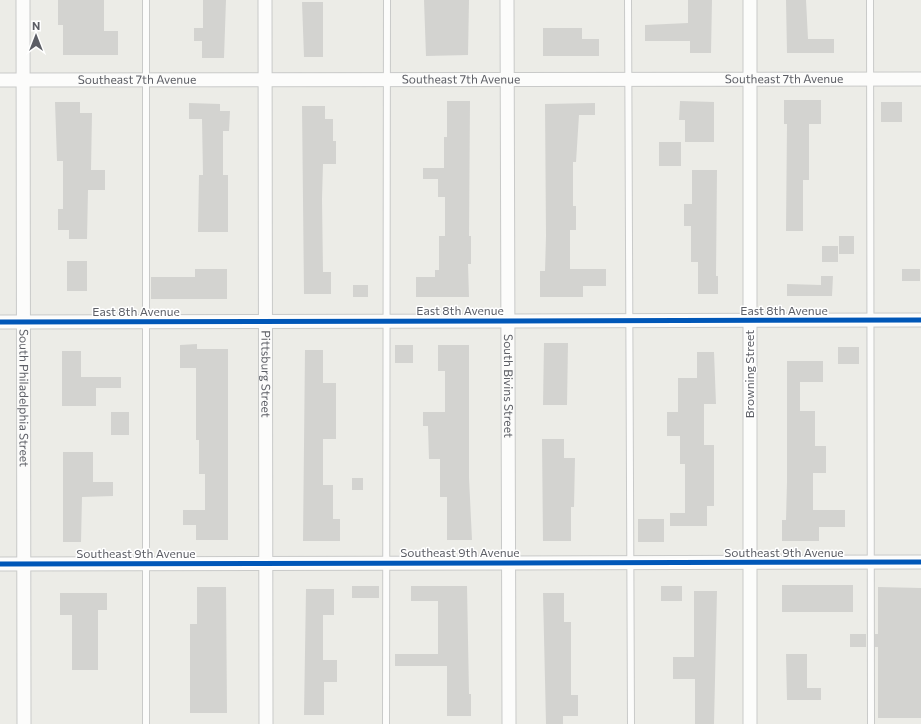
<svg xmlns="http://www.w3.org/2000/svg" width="921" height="724" font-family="Commissioner,sans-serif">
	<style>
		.building { fill: #d3d3d0 }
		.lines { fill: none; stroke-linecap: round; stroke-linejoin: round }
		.lane-casing { stroke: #c9cac9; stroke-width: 8 }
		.street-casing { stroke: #c9cac9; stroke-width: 15 }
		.lane { stroke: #fcfcfb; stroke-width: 6 }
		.street { stroke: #fcfcfb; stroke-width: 13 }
		.cycleway-casing { stroke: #fff; stroke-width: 8 }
		.cycleway { stroke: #0057b8; stroke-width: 5 }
		.labels { text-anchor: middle; stroke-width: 3; stroke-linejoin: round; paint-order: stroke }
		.street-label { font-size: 12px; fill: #5c5e65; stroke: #fff }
	</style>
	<rect width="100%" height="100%" fill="#ecece7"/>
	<g class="building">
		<path d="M 58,0 L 104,0 L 104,31 L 118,31 L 118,55 L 63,55 L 63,25 L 58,25 Z"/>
		<path d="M 203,0 L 226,0 L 224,58 L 202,58 L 202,41 L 194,41 L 194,28 L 203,28 Z"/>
		<path d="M 424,0 L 469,0 L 468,55 L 426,56 Z"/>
		<path d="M 688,0 L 712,0 L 711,53 L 690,53 L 690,41 L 645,41 L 645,25 L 688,23 Z"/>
		<path d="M 786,0 L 806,0 L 808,39 L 834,39 L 834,53 L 787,53 Z"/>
		<path d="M 302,2 L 323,2 L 323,57 L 304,57 Z"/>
		<path d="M 543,28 L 582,28 L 582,39 L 599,39 L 599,56 L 543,56 Z"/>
		<path d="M 784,100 L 821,100 L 821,124 L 809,124 L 809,180 L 803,180 L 803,231 L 786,231 L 787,124 L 784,124 Z"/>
		<path d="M 447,101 L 470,101 L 469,236 L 471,236 L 471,264 L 468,264 L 469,297 L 416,297 L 416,277 L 435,277 L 435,270 L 439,270 L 439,236 L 445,236 L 445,197 L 438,197 L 438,179 L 423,179 L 423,168 L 444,168 L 444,137 L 447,137 Z"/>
		<path d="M 680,101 L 714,102 L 714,142 L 685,142 L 685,120 L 679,120 Z"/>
		<path d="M 55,102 L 80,102 L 80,113 L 92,113 L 91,170 L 105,170 L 105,190 L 88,190 L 87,239 L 69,239 L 69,230 L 58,230 L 58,209 L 63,209 L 63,161 L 57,161 Z"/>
		<rect x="881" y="102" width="21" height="20"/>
		<path d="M 189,103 L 220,104 L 220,111 L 230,111 L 229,131 L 223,131 L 223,175 L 228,175 L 228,232 L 198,232 L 199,175 L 203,175 L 202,119 L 189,119 Z"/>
		<path d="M 595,103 L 595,115 L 579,115 L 576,162 L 573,162 L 573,206 L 576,206 L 576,230 L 570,230 L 570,269 L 606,269 L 606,286 L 583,286 L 583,297 L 540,297 L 540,271 L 545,271 L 546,236 L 545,104 Z"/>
		<path d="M 302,106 L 325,106 L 325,119 L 333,119 L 333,141 L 336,141 L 336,164 L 323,164 L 322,199 L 323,272 L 331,272 L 331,294 L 304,294 Z"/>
		<rect x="659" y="142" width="22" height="24"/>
		<path d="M 692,170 L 717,170 L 716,276 L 718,276 L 718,294 L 698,294 L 698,262 L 691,262 L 691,226 L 684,226 L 684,204 L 692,204 Z"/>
		<rect x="839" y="236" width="15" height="18"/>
		<rect x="822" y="246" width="16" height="16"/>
		<rect x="67" y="261" width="20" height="30"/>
		<path d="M 195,269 L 227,269 L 227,299 L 151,299 L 151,277 L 195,277 Z"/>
		<rect x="902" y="269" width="18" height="12"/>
		<path d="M 821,276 L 833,276 L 832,296 L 787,296 L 787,284 L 821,285 Z"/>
		<rect x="353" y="285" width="15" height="12"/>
		<path d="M 544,343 L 568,343 L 567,405 L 543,405 Z"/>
		<path d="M 197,344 L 197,349 L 228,349 L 228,540 L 196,540 L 196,525 L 183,525 L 183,510 L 205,510 L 205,474 L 199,474 L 199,440 L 196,440 L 196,368 L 180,368 L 180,345 Z"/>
		<rect x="395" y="345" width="18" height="18"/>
		<path d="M 438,345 L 469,345 L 469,478 L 472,540 L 447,540 L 447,497 L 440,497 L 440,459 L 429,459 L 428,426 L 423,426 L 423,412 L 445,412 L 445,371 L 438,371 Z"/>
		<rect x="838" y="347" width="21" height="17"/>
		<path d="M 305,350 L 323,350 L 323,383 L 336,383 L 336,439 L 323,439 L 323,485 L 333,485 L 333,519 L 340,519 L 340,541 L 303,541 Z"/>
		<path d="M 62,351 L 81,351 L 81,377 L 121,377 L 121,388 L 96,388 L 96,406 L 62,406 Z"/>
		<path d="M 697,352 L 714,352 L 716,404 L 704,404 L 704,445 L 714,445 L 714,506 L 707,506 L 707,526 L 670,526 L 670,513 L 685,513 L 685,464 L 680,464 L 680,436 L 667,436 L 667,412 L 678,412 L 678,378 L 697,378 Z"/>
		<path d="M 787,361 L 823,361 L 823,382 L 800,382 L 800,411 L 815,411 L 815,446 L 826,446 L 826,473 L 813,473 L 813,510 L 845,510 L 845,527 L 819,527 L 819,541 L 782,541 L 782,520 L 786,520 L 787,482 Z"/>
		<rect x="111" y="412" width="18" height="23"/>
		<path d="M 542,439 L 564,439 L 564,458 L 575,458 L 574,507 L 571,507 L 571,541 L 543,541 Z"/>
		<path d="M 63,452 L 93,452 L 93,482 L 113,482 L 113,496 L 82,497 L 81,542 L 63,542 Z"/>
		<rect x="352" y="478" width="11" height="12"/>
		<rect x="638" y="519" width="26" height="23"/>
		<rect x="782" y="585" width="71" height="27"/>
		<rect x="352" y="586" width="27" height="12"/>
		<path d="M 411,586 L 467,586 L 469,694 L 471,694 L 471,716 L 447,716 L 447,666 L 395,666 L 395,654 L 438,654 L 438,601 L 411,601 Z"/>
		<rect x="661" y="586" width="21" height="15"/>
		<path d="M 197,587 L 226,587 L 227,713 L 190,713 L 190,624 L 197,624 Z"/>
		<path d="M 878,587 L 921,588 L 921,718 L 878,718 L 878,647 L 875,647 L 875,634 L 878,634 Z"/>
		<path d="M 306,589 L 334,589 L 334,615 L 323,615 L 323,660 L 337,660 L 337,682 L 324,682 L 324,715 L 304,715 Z"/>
		<path d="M 694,591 L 717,591 L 714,724 L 695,724 L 695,679 L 673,679 L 673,657 L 694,657 Z"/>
		<path d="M 60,593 L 107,593 L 107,610 L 98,610 L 98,670 L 72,670 L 72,615 L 60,615 Z"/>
		<path d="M 543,593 L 564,593 L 564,622 L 571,622 L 571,695 L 578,695 L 578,716 L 563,716 L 563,724 L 546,724 Z"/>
		<rect x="850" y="634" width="16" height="13"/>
		<path d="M 786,654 L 807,654 L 807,688 L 821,688 L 821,700 L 787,700 Z"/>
	</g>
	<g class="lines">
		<defs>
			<g id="lane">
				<path d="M 146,0 L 146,724"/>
				<path d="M 628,0 L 631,724"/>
				<path d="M 870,0 L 871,724"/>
				<path d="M 386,724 L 387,0"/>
			</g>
			<g id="street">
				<path id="s1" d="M 23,0 L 24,724"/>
				<path id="s2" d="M 265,0 L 266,724"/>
				<path id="s3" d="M 507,0 L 509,724"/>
				<path id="s4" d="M 0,80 L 921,79"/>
				<path d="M 0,322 L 921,320"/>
				<path d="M 0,564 L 921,562"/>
				<path d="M 750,724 L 750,0"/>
			</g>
		</defs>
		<use href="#lane" class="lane-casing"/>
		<use href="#street" class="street-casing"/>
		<use href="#lane" class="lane"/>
		<use href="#street" class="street"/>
		<defs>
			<g id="cycleway">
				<path d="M 0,322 L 921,320"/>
				<path d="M 0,564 L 921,562"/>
			</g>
		</defs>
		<use href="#cycleway" class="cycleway-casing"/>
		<use href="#cycleway" class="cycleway"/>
	</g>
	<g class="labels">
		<g class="street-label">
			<text dy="4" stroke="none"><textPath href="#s4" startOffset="137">Southeast 7th Avenue</textPath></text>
			<text dy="4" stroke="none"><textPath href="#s4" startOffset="461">Southeast 7th Avenue</textPath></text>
			<text dy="4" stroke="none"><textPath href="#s4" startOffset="784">Southeast 7th Avenue</textPath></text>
			<text x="460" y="315">East 8th Avenue</text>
			<text x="784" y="315">East 8th Avenue</text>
			<text x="136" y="316">East 8th Avenue</text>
			<text dy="4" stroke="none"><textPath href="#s2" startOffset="374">Pittsburg Street</textPath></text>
			<text transform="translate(750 374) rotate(-90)" y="4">Browning Street</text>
			<text dy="4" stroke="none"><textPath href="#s3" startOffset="386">South Bivins Street</textPath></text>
			<text dy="4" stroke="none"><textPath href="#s1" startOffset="398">South Philadelphia Street</textPath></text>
			<text x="460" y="557">Southeast 9th Avenue</text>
			<text x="784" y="557">Southeast 9th Avenue</text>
			<text x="136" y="558">Southeast 9th Avenue</text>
		</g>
	</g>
	<g transform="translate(36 36)" stroke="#ffffff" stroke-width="3" paint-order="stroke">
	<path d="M0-3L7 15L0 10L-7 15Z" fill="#5c5e65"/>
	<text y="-6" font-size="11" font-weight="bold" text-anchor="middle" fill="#5c5e65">N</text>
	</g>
</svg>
